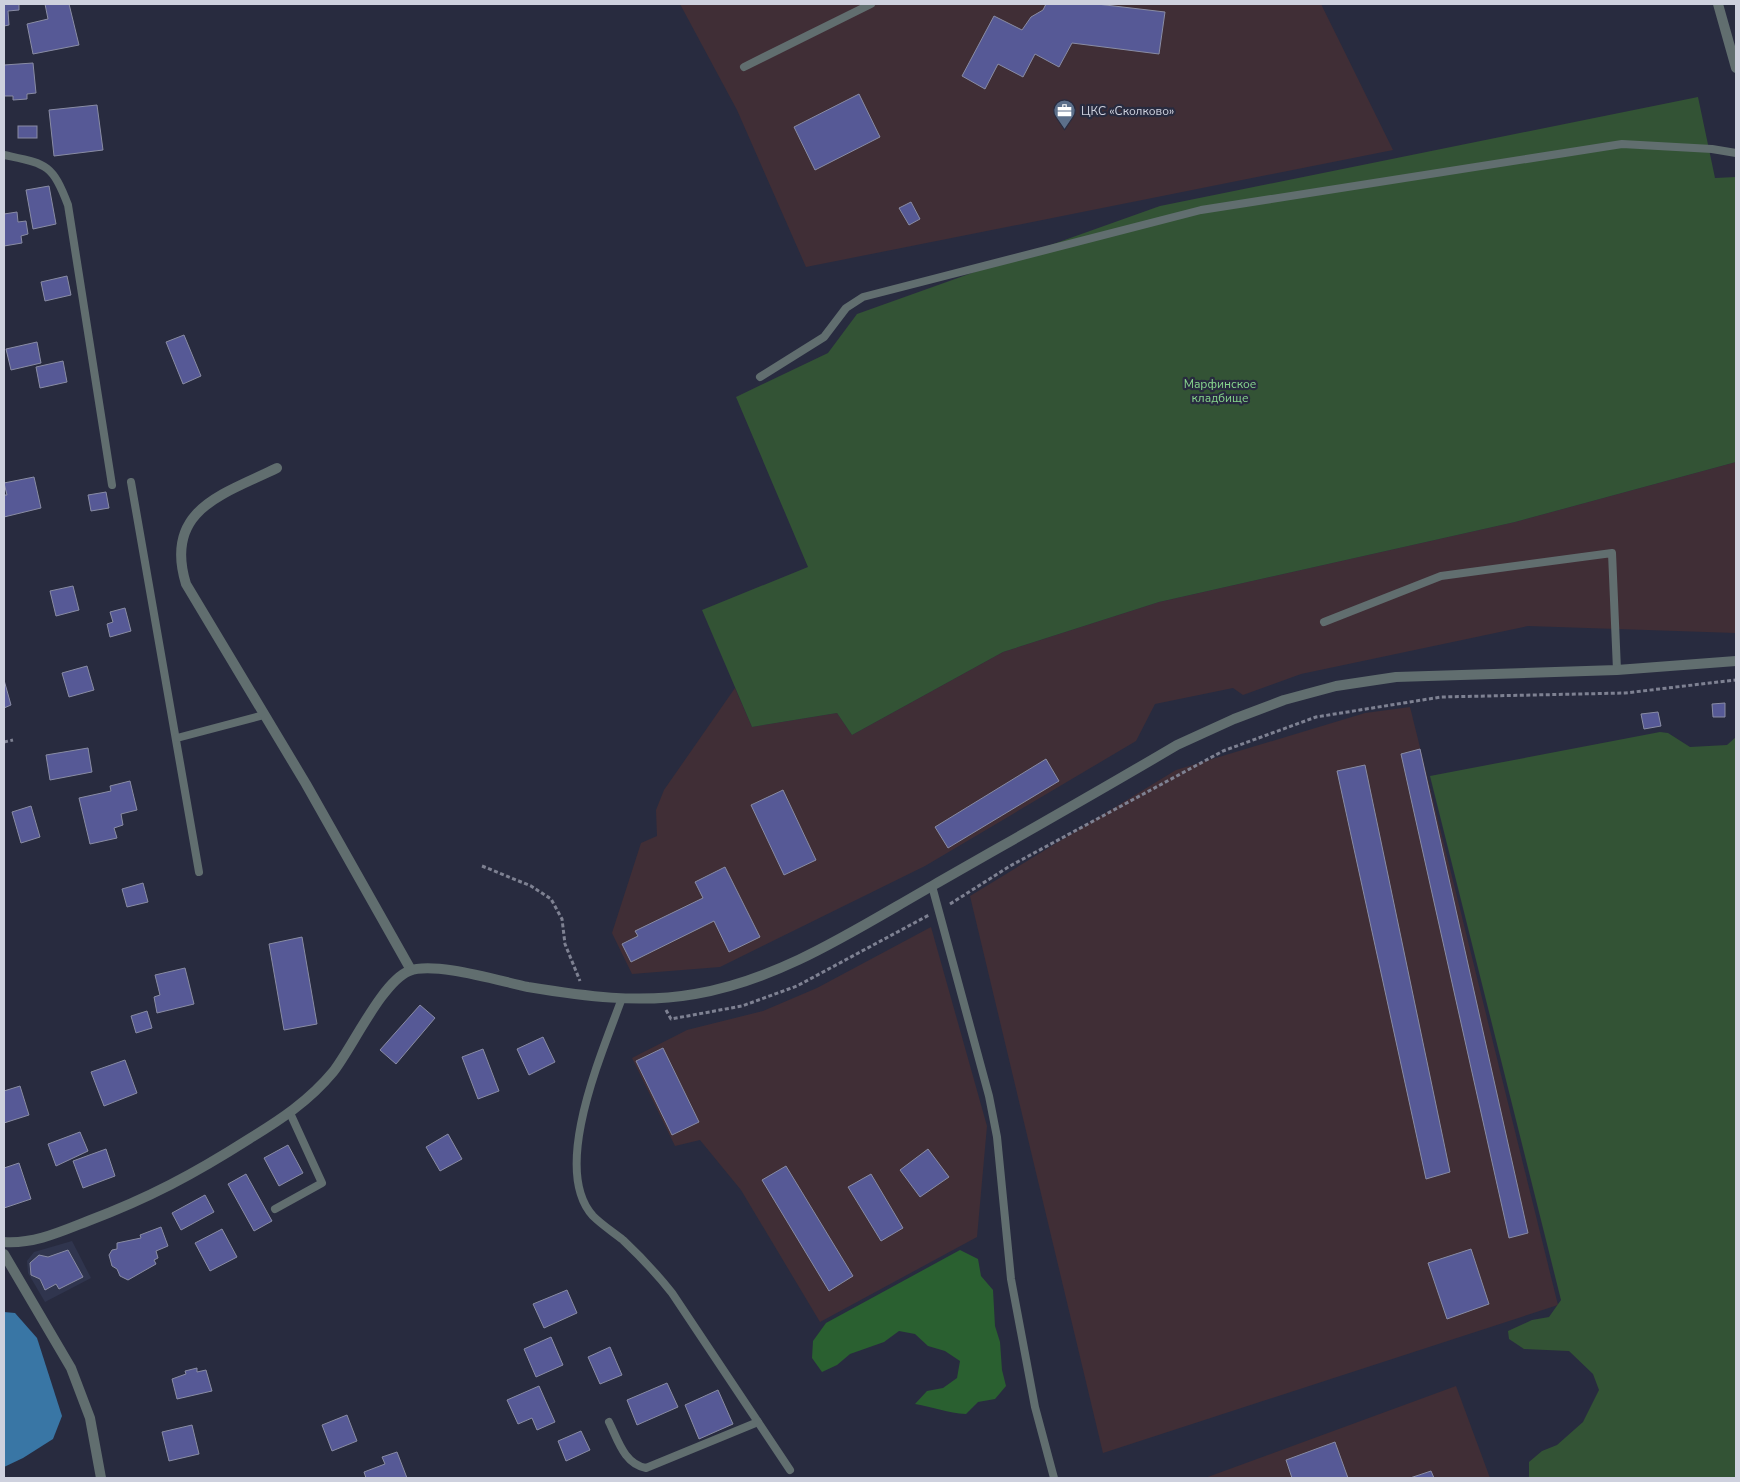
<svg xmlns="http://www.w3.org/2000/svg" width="1740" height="1482" font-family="'Nunito Sans',sans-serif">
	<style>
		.built { fill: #30354e }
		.industrial { fill: #402e36 }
		.green { fill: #335335 }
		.forest { fill: #2a6030 }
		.water { fill: #3976a5 }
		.building { fill: #565996; stroke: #898ca4 }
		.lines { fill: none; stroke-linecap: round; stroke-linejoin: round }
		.path { stroke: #7e8192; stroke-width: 3; stroke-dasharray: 4 2.5; stroke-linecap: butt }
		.service { stroke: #616e6f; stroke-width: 8 }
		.minor { stroke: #616e6f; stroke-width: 10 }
		.tertiary { stroke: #616e6f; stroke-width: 10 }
		.labels { text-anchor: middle; stroke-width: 4.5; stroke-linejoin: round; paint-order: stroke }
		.poi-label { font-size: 12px; fill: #ced1de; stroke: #282b3f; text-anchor: start }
		.park-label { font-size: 12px; fill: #87d58d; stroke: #282b3f }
	</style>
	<rect width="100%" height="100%" fill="#282b3f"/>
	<path class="built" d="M 72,1241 L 91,1278 L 45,1302 L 28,1273 L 27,1261 L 34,1252 Z"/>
	<g class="industrial">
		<path d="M 680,4 L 1321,4 L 1393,150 L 806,267 L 737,110 Z"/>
		<path d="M 1736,462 L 1736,633 L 1528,626 L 1301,674 L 1243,695 L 1233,688 L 1155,704 L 1136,741 L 925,866 L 720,967 L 632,974 L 612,933 L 641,843 L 657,836 L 656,810 L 664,790 L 735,688 L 752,727 L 837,713 L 852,735 L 1003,652 L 1159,602 L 1515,522 Z"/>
		<path d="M 1410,707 L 1558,1305 L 1103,1453 L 970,896 L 1176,770 L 1365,713 Z"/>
		<path d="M 931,927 L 987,1126 L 977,1237 L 820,1322 L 741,1190 L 700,1140 L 675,1146 L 632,1058 L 687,1030 L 763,1011 L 817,988 Z"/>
		<path d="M 1456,1386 L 1490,1478 L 1205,1478 Z"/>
	</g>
	<g class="green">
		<path d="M 1698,97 L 1715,178 L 1736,177 L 1736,462 L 1515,522 L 1159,602 L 1003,652 L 852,735 L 837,713 L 752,727 L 702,610 L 808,567 L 736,397 L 828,353 L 857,314 L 1160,206 Z"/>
		<path d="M 1660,732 L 1668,733 L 1690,747 L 1727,745 L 1736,737 L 1736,1478 L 1529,1478 L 1529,1462 L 1542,1451 L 1557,1445 L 1583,1422 L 1599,1390 L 1593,1374 L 1569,1351 L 1524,1349 L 1509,1339 L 1508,1331 L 1532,1320 L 1549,1317 L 1561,1300 L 1430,776 Z"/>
	</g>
	<path class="forest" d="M 960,1250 L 978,1259 L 981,1276 L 993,1290 L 995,1326 L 1000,1342 L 1002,1370 L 1006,1386 L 995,1399 L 978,1402 L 966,1414 C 948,1413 933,1407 915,1404 L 927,1391 L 943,1388 L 957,1378 L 960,1361 L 945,1351 L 928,1346 L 915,1334 L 899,1331 L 884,1342 L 850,1354 L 837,1365 L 822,1372 L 812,1358 L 813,1341 L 826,1323 Z"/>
	<path class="water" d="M 4,1312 L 15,1313 L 37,1338 L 62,1416 L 53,1439 L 23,1458 L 4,1467 Z"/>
	<g class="building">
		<path d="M 4,4 L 19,4 L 19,10 L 8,11 L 9,25 L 4,26 Z"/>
		<path d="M 45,4 L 69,4 L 79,45 L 33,54 L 27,24 L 48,19 Z"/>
		<path d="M 1046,4 L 1097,4 L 1165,12 L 1159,54 L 1072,43 L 1059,67 L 1035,54 L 1023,77 L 998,64 L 985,89 L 962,76 L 994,16 L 1022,30 L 1031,17 L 1043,10 Z"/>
		<path d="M 33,63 L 36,93 L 27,94 L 27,99 L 13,100 L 13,96 L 4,96 L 4,65 Z"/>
		<path d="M 859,94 L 880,137 L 815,170 L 794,127 Z"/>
		<path d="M 97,105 L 103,150 L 54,156 L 49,110 Z"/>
		<rect x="18" y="126" width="19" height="12"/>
		<path d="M 49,186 L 56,224 L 33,229 L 26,190 Z"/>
		<path d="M 911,202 L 920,219 L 909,225 L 899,208 Z"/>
		<path d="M 17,212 L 18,222 L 26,221 L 28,234 L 21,236 L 22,243 L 4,246 L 4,214 Z"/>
		<path d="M 67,276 L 71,295 L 45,301 L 41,282 Z"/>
		<path d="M 184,335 L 201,376 L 183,384 L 166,342 Z"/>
		<path d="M 37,342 L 41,363 L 11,370 L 6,349 Z"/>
		<path d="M 63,361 L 67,382 L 40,388 L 36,367 Z"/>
		<path d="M 34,477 L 41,508 L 4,517 L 4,495 L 7,495 L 4,483 Z"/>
		<path d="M 106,492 L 109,508 L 91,511 L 88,495 Z"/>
		<path d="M 73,586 L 79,610 L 56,616 L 50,591 Z"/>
		<path d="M 125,608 L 131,631 L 110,637 L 107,624 L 113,622 L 110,612 Z"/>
		<path d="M 87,666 L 94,690 L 69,697 L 62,673 Z"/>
		<path d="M 4,680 L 11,705 L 4,708 Z"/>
		<path d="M 1725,703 L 1725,717 L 1713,717 L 1712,704 Z"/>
		<path d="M 1658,712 L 1661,726 L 1644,729 L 1641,714 Z"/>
		<path d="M 88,748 L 92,772 L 50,780 L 46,755 Z"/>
		<path d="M 1420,749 L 1528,1233 L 1509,1238 L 1401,754 Z"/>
		<path d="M 1046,759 L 1059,781 L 948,848 L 935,827 Z"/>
		<path d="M 1365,765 L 1450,1172 L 1426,1179 L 1337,771 Z"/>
		<path d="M 130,781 L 137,810 L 121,814 L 123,825 L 114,828 L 117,838 L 90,844 L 79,798 L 111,791 L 110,786 Z"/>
		<path d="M 783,790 L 816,860 L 784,875 L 751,805 Z"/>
		<path d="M 31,806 L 40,837 L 21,843 L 12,812 Z"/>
		<path d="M 725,867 L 760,937 L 729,952 L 714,921 L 631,962 L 622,944 L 638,936 L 635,931 L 703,898 L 695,882 Z"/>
		<path d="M 143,883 L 148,902 L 127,907 L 122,889 Z"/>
		<path d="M 302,937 L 317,1024 L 284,1030 L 269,944 Z"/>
		<path d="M 185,968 L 194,1004 L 157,1013 L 154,997 L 160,995 L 155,975 Z"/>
		<path d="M 420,1005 L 435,1018 L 396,1064 L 380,1050 Z"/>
		<path d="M 147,1011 L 152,1028 L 136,1033 L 131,1016 Z"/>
		<path d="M 543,1037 L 555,1062 L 529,1075 L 517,1049 Z"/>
		<path d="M 663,1048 L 699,1122 L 672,1135 L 636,1061 Z"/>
		<path d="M 483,1049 L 499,1091 L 478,1099 L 462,1057 Z"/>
		<path d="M 125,1060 L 137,1093 L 104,1106 L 91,1072 Z"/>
		<path d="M 20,1086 L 29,1115 L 4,1123 L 4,1091 Z"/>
		<path d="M 80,1132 L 88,1151 L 56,1166 L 48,1144 Z"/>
		<path d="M 448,1134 L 462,1159 L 440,1171 L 426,1147 Z"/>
		<path d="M 288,1145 L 303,1173 L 279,1186 L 264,1158 Z"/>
		<path d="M 106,1149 L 115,1176 L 83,1188 L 73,1161 Z"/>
		<path d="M 928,1149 L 949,1177 L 920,1197 L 900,1170 Z"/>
		<path d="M 19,1163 L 31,1199 L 4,1208 L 4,1168 Z"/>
		<path d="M 786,1166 L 853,1276 L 829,1291 L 762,1180 Z"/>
		<path d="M 246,1174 L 272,1221 L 254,1231 L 228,1184 Z"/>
		<path d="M 871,1174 L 903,1228 L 881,1241 L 848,1187 Z"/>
		<path d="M 205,1195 L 214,1212 L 181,1230 L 172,1213 Z"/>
		<path d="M 161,1227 L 168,1246 L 156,1251 L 158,1258 L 154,1260 L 156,1264 L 128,1280 L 120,1276 L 117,1269 L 112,1266 L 109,1255 L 112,1250 L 117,1249 L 117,1243 L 141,1238 L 140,1235 Z"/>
		<path d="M 222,1229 L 237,1257 L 210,1271 L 195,1243 Z"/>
		<path d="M 1471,1249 L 1489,1304 L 1447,1319 L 1428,1263 Z"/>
		<path d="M 68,1250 L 83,1277 L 59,1289 L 56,1284 L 45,1290 L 40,1279 L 31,1275 L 30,1263 L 39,1255 L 48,1257 Z"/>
		<path d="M 567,1290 L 577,1313 L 544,1328 L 533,1304 Z"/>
		<path d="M 551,1337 L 563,1365 L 536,1377 L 524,1349 Z"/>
		<path d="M 610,1347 L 622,1375 L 600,1384 L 588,1357 Z"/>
		<path d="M 197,1368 L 197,1372 L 206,1370 L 212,1391 L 177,1399 L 172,1379 L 186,1374 L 185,1371 Z"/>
		<path d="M 667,1383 L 678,1407 L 637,1425 L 627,1400 Z"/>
		<path d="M 539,1386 L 555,1422 L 537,1430 L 532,1418 L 518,1424 L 507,1400 Z"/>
		<path d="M 718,1390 L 733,1424 L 699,1439 L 685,1405 Z"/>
		<path d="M 347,1415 L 357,1441 L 332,1451 L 322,1425 Z"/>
		<path d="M 192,1425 L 199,1454 L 169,1461 L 162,1432 Z"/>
		<path d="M 581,1431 L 590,1450 L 566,1461 L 558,1441 Z"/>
		<path d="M 1335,1442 L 1348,1478 L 1292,1478 L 1286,1460 Z"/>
		<path d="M 397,1452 L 407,1478 L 366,1478 L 364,1472 L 385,1464 L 382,1457 Z"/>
		<path d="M 1431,1471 L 1434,1478 L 1410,1478 Z"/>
	</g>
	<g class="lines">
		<g class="path">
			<path d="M 4,742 L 13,740"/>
			<path d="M 482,866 L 531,886 L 551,899 L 562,919 L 565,944 L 580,981"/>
			<path d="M 950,904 L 1010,866 L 1223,751 L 1316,717 L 1441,697 L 1625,693 L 1736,680"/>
			<path d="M 666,1010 L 671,1019 L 742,1006 L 797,986 L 929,915"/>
		</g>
		<g class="service">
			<path d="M 744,67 L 871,4"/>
			<path d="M 4,155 C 46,164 52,163 68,205 L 112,485"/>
			<path d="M 760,377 L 824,337 L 846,308 L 863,297 L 1201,210 L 1622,144 L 1712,149 L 1736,153"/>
			<path d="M 131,482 L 199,872"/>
			<path d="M 1324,622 L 1441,576 L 1612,553 L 1617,670"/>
			<path d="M 177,738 L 264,715"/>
			<path d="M 932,886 L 989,1096 L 997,1137 L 1011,1279 L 1035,1407 L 1054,1478"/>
			<path d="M 622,998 C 603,1051 550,1169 593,1216 C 602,1225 613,1232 623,1240 C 641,1257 657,1274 672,1293 L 790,1470"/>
			<path d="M 275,1209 L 322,1183 L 290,1113"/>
			<path d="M 609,1422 C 618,1440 624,1464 646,1468 L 758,1422"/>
		</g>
		<g class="minor">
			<path d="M 1718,4 L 1736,68"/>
			<path d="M 277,468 C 224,494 163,509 186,584 L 306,784 L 411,970"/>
			<path d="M 4,1254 L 71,1368 L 90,1418 L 101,1478"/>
		</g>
		<path class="tertiary" d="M 4,1242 C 34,1244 60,1232 88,1221 C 149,1198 194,1174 249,1139 C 280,1120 309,1101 333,1072 C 352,1048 382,982 409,971 C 434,961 499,981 528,987 C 583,996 639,1004 695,994 C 782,979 856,929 932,886 C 1014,839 1096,793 1177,745 L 1234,719 L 1284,700 L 1336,686 L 1396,677 L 1617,670 L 1736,661"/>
	</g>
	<defs>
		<symbol id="office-pin" viewBox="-11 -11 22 30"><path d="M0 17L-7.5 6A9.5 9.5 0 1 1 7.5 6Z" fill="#5c6f8a" stroke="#282b3f"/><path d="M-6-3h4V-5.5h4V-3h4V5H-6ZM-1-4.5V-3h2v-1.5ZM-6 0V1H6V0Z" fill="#fff"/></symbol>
	</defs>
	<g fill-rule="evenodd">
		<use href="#office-pin" x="1052" y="98" width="25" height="34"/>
	</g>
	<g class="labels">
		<g class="poi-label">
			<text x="1081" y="115">ЦКС «Сколково»</text>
		</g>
		<g class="park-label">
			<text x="1220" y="388">Марфинское<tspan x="1220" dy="14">кладбище</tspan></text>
		</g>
	</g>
	<rect width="1740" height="1482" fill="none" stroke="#ced1de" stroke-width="10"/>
</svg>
